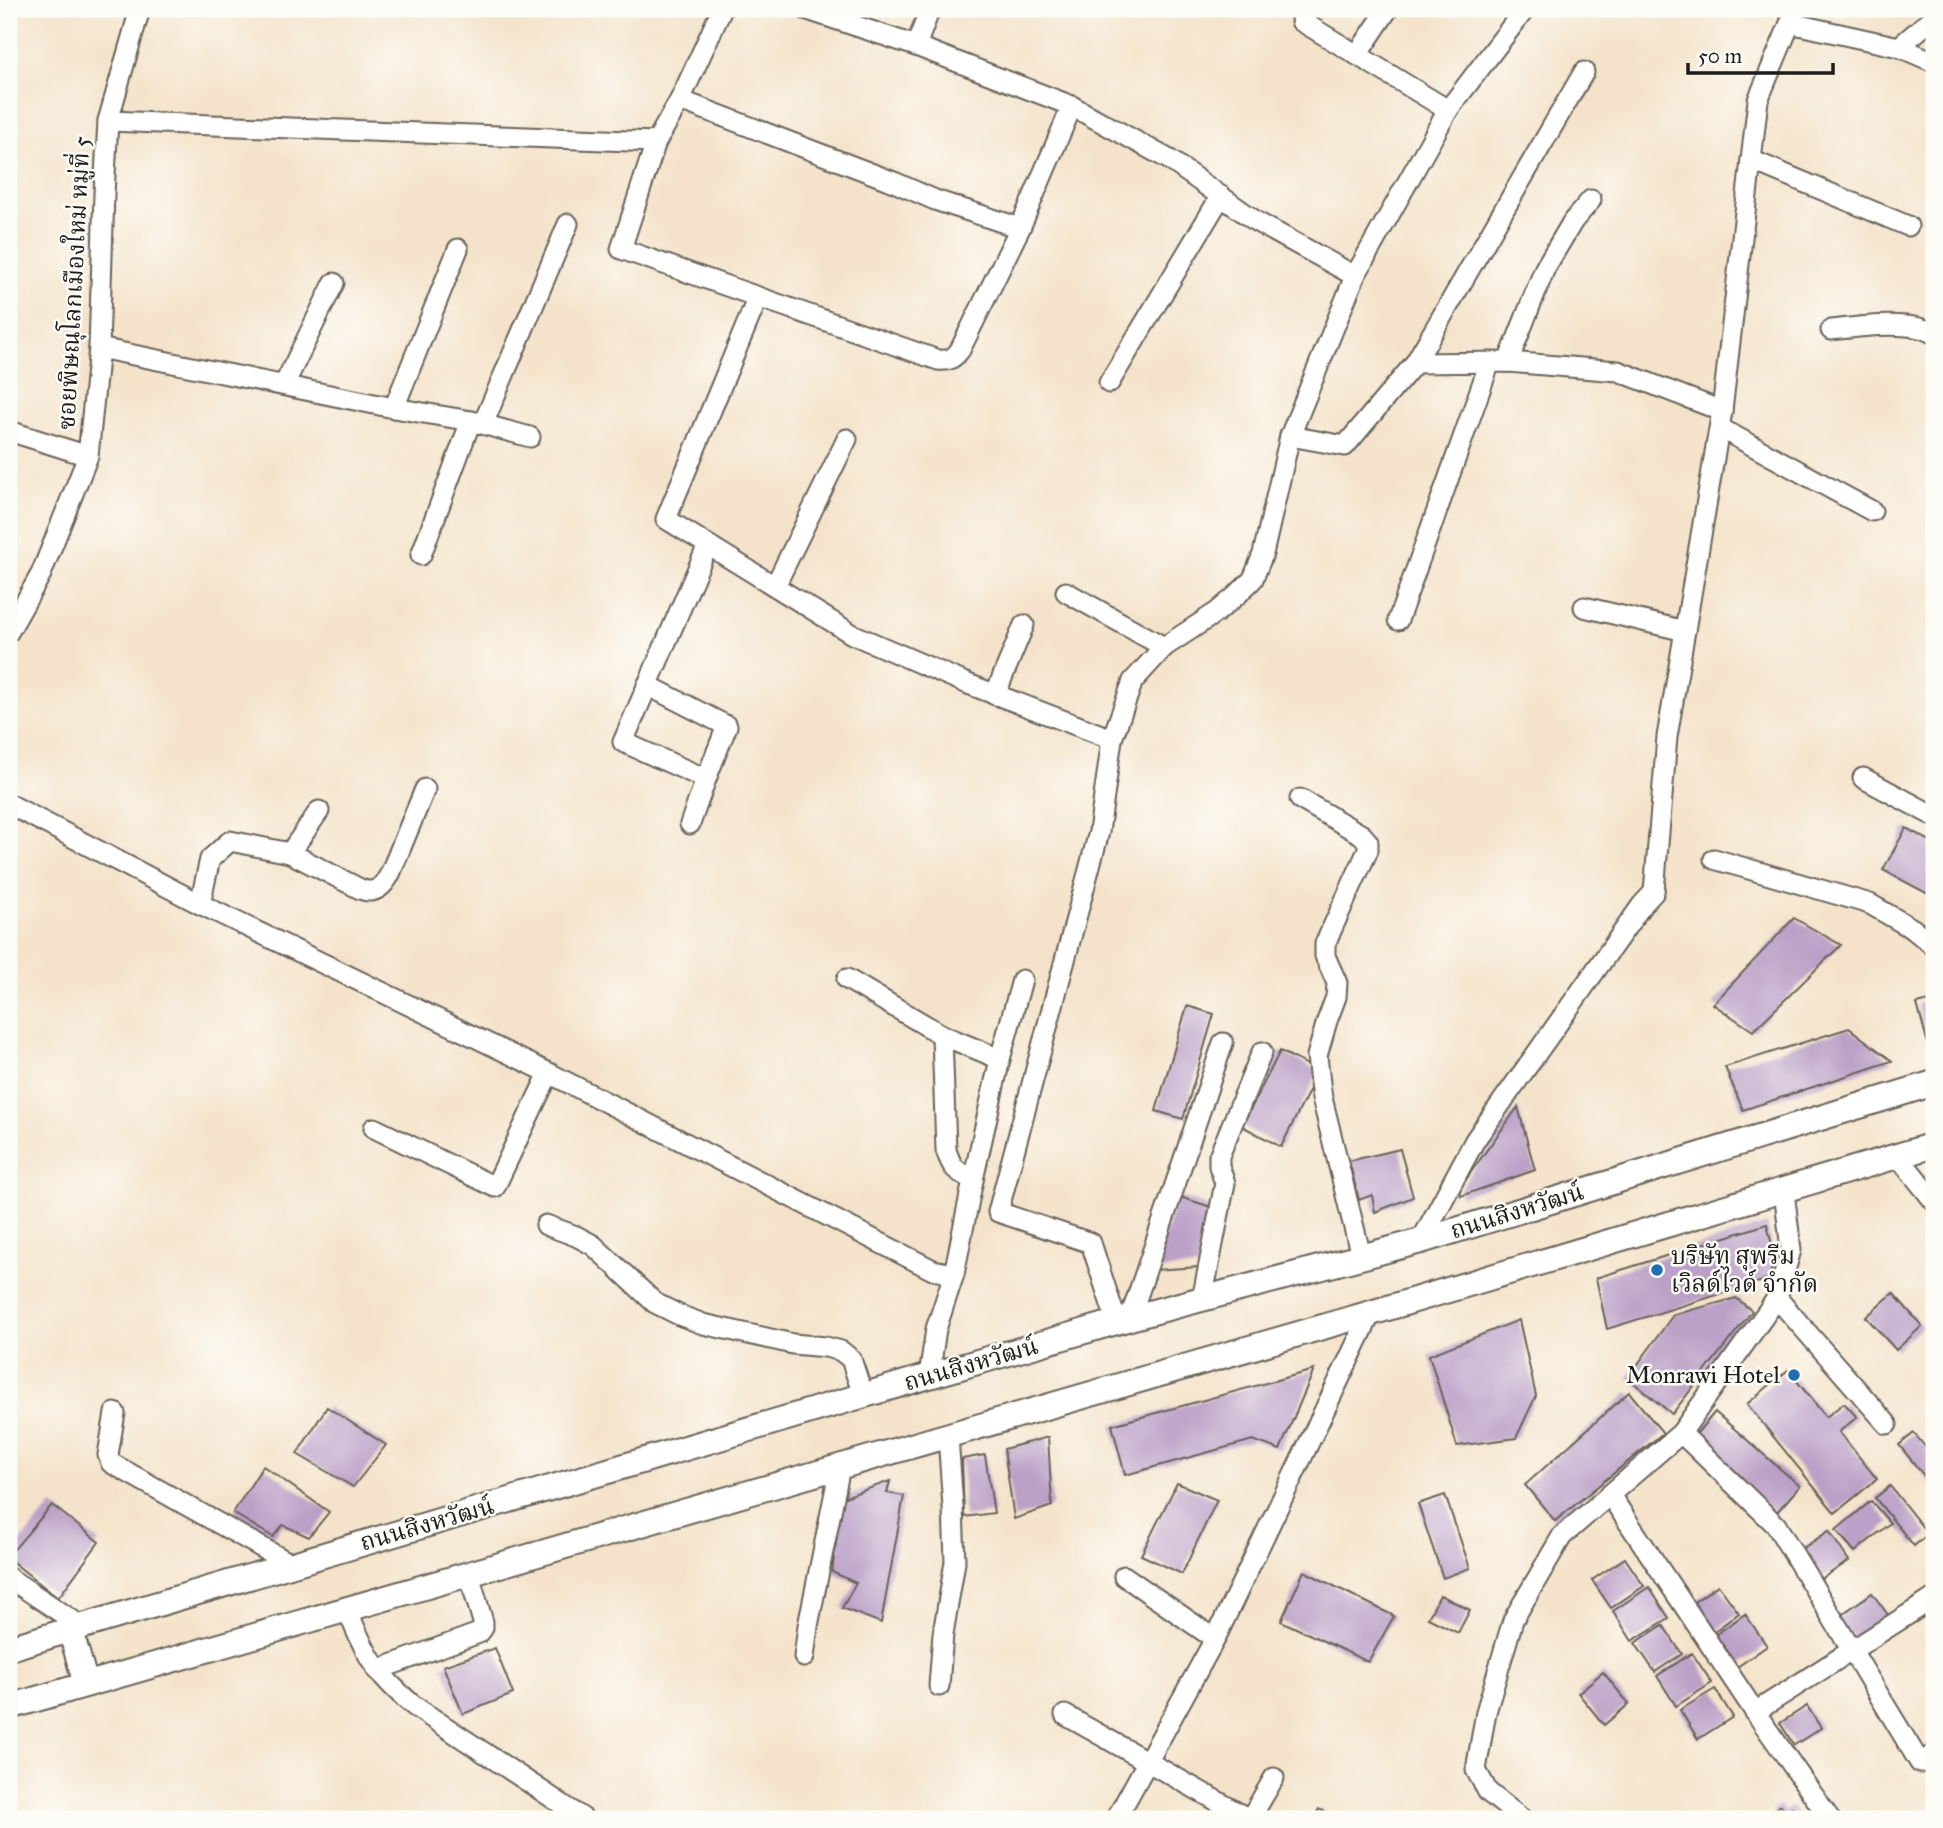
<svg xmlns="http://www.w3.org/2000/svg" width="1943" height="1828" font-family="'IM FELL Great Primer','Noto Serif Thai',serif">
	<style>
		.building { fill: #bba0c7 }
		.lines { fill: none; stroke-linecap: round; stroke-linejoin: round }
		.minor-casing { stroke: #686259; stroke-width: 23 }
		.major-casing { stroke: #686259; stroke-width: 28 }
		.minor { stroke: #fff; stroke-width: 19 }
		.major { stroke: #fff; stroke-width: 24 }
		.poi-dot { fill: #1f6fb2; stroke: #fdfcf7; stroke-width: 2.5 }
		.labels { text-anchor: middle; stroke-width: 5; stroke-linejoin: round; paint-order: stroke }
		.street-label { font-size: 24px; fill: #1c1c1c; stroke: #fdfcf7 }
		.poi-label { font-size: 24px; fill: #1c1c1c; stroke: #fdfcf7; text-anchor: start }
	</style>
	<rect width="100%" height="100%" fill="#fdfcf7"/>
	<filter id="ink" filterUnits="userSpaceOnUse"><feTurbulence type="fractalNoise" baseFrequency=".0143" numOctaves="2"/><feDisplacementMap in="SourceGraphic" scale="14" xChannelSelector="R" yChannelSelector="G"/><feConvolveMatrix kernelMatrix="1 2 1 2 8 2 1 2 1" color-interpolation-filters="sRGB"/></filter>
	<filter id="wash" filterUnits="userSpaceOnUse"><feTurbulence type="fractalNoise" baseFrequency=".00686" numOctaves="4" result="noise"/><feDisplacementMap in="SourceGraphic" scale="28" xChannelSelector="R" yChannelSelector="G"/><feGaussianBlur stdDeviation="1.57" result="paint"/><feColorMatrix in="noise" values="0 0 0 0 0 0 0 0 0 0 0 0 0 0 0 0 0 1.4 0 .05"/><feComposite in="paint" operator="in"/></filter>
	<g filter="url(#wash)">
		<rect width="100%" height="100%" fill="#f4e3ca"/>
		<g id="blocks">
			<g class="building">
				<path d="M 1906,828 L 1934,843 L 1934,897 L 1883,870 Z"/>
				<path d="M 1794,918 L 1841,945 L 1753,1031 L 1713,1004 Z"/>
				<path d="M 1934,1000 L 1934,1050 L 1930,1051 L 1917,1004 Z"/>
				<path d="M 1187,1006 L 1214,1014 L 1183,1119 L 1156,1111 Z"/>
				<path d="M 1849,1028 L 1892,1061 L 1743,1110 L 1725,1067 Z"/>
				<path d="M 1280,1051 L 1319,1071 L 1281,1147 L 1242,1126 Z"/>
				<path d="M 1518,1107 L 1535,1170 L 1461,1196 L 1460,1189 L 1471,1172 Z"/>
				<path d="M 1400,1149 L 1413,1197 L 1375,1212 L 1372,1195 L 1359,1200 L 1349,1161 Z"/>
				<path d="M 1177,1196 L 1217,1209 L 1199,1267 L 1154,1270 Z"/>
				<path d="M 1767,1224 L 1776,1262 L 1766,1280 L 1607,1329 L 1596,1278 Z"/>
				<path d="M 1893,1293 L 1922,1326 L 1896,1350 L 1866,1317 Z"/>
				<path d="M 1736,1298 L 1752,1311 L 1672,1414 L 1628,1378 L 1673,1315 Z"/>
				<path d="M 1519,1320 L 1536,1396 L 1516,1438 L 1457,1446 L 1429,1355 Z"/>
				<path d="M 1314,1370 L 1280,1450 L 1253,1440 L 1125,1475 L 1112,1425 Z"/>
				<path d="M 1788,1370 L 1826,1417 L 1844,1403 L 1857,1417 L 1839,1432 L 1877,1479 L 1835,1513 L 1747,1404 Z"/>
				<path d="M 1629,1392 L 1663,1433 L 1555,1521 L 1525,1485 Z"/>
				<path d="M 327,1407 L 386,1445 L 353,1487 L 297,1454 Z"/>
				<path d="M 1715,1412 L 1800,1486 L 1776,1513 L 1691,1440 Z"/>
				<path d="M 1914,1433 L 1934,1458 L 1934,1488 L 1899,1445 Z"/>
				<path d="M 1048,1437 L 1052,1506 L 1014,1519 L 1004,1449 Z"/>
				<path d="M 985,1455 L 994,1513 L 964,1517 L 962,1459 Z"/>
				<path d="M 263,1466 L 329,1512 L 309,1537 L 283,1525 L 273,1537 L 233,1513 Z"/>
				<path d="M 890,1481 L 887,1493 L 904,1496 L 881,1623 L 842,1608 L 856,1583 L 832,1572 L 842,1498 Z"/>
				<path d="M 1177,1483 L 1217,1500 L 1182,1574 L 1141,1555 Z"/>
				<path d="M 1890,1486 L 1928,1534 L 1914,1546 L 1875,1498 Z"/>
				<path d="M 1445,1495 L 1470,1568 L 1443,1578 L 1418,1504 Z"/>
				<path d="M 1871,1501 L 1890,1523 L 1855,1552 L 1836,1530 Z"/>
				<path d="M 52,1505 L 99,1542 L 58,1598 L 9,1559 L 9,1555 Z"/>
				<path d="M 1829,1531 L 1849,1561 L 1813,1584 L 1794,1554 Z"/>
				<path d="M 1625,1558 L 1644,1586 L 1611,1608 L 1592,1580 Z"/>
				<path d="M 1304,1571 L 1394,1616 L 1368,1662 L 1281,1621 Z"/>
				<path d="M 1718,1585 L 1739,1613 L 1708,1636 L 1687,1607 Z"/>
				<path d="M 1649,1587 L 1669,1618 L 1632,1641 L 1613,1611 Z"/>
				<path d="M 1872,1593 L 1891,1619 L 1852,1646 L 1834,1620 Z"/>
				<path d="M 1440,1595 L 1470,1610 L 1458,1633 L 1428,1618 Z"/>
				<path d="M 1745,1614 L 1767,1646 L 1730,1672 L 1708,1640 Z"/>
				<path d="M 1663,1625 L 1682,1654 L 1655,1672 L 1635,1643 Z"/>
				<path d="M 495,1648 L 513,1694 L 463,1714 L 443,1666 Z"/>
				<path d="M 1692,1653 L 1712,1683 L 1676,1706 L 1657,1676 Z"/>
				<path d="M 1603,1672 L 1629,1704 L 1604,1725 L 1578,1693 Z"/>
				<path d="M 1715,1689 L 1733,1717 L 1698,1739 L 1680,1710 Z"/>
				<path d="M 1807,1706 L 1821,1728 L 1794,1745 L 1780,1723 Z"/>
				<path d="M 1781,1805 L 1785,1811 L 1792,1807 L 1800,1819 L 1772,1819 L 1776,1817 L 1773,1811 Z"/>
				<path d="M 1319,1809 L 1336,1819 L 1313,1819 Z"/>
			</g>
		</g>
	</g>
	<g filter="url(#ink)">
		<use href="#blocks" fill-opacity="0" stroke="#686259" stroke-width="2"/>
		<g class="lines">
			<defs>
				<g id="minor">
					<path d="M 805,9 L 916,46 L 1072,106 L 1170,160 L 1257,222 L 1355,276"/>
					<path d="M 1301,21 L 1448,110"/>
					<path d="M 1790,23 L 1899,47 L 1934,17"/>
					<path d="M 916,46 L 930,9"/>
					<path d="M 1899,47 L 1934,62"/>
					<path d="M 1357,55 L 1388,9"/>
					<path d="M 680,100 L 894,182 L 935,200 L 1020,228"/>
					<path d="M 108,121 L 656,142 L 680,100 L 722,9"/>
					<path d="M 656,142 L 621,249 L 938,360 C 949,361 953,359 960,350 L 1020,228 L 1072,106"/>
					<path d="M 1751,160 L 1908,226"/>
					<path d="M 758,297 L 666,519 L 852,634 L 968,684 L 1112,739"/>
					<path d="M 1831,330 C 1858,327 1912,319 1934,334"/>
					<path d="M 99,348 L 394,408 L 471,421 L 530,437"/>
					<path d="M 1508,362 L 1545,268 L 1573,221 L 1591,200"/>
					<path d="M 1415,363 L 1584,72"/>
					<path d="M 1109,383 L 1221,196"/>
					<path d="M 284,385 L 334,283"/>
					<path d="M 394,408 L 458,249"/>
					<path d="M 483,424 L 568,224"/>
					<path d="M 1720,428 L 1872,511"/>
					<path d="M 9,431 L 88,456"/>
					<path d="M 1290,436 L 1345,446 L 1415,363 L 1508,362 L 1618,371 L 1722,411"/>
					<path d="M 421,555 L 471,421"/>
					<path d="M 775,586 L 847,439"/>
					<path d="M 1066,592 L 1164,647"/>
					<path d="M 1584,607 L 1685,631"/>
					<path d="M 1398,620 L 1490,362"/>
					<path d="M 9,631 L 41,574 L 88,456 L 99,348 L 104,194 L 108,121 L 140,9"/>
					<path d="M 647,685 L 727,726 L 706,779"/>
					<path d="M 995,695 L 1024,625"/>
					<path d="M 1863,778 L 1934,816"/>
					<path d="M 1300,799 L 1362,835 L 1368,842 L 1368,850 L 1325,944 L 1325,956 L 1337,983 L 1336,997 L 1327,1021 L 1317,1056 L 1320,1083 L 1322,1098 L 1361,1256"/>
					<path d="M 9,804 L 200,904"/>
					<path d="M 319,811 L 290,853 L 230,841 L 210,859 L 200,904 L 549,1073 L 933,1270 L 954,1274 L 936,1329 L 929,1376"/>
					<path d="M 690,824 L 706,779 L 623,742 L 708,545"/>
					<path d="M 290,853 L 360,889 C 375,895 383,887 390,874 L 425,789"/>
					<path d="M 1714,859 L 1870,904 L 1913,929 L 1934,946"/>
					<path d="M 847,979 L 942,1035 L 946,1150 C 952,1169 956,1171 973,1180 L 954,1274"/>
					<path d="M 942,1035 L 1000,1059"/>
					<path d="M 374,1128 L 495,1187 L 549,1073"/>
					<path d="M 1898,1156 L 1934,1201"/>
					<path d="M 973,1180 L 1000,1059 L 1022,980"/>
					<path d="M 546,1225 L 576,1236 L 593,1245 L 655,1303 L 679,1315 L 703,1324 L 793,1344 L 826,1347 L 841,1351 L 851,1359 L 863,1395"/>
					<path d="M 1421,1241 L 1475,1140 L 1642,905 L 1654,892 L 1667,737 L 1722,411 L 1758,100 L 1796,9"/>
					<path d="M 1777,1298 L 1887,1424"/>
					<path d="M 1202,1300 L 1225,1183 L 1219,1166 L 1219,1156 L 1262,1052"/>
					<path d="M 1130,1318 L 1223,1043"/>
					<path d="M 1117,1323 L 1091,1243 L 998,1212 L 1099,832 L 1112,739 L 1133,681 L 1164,647 L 1217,612 L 1237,595 L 1253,579 L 1263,554 L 1290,436 L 1355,276 L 1448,110 L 1525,9"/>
					<path d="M 115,1413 L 108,1455 L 111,1463 L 291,1564"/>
					<path d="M 1681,1433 L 1776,1525 L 1920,1763 L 1934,1754"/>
					<path d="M 1610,1495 L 1755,1712 L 1830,1819"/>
					<path d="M 1124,1576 L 1215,1639"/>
					<path d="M 9,1578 L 81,1626"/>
					<path d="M 347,1609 C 366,1656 375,1673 414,1706 L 584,1819"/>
					<path d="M 804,1657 L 808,1626 L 840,1467"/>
					<path d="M 377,1670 L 479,1633 L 483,1628 L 483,1622 L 469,1574"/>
					<path d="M 939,1686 L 943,1634 L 955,1562 L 953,1507 L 948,1436"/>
					<path d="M 1755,1712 L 1934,1598"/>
					<path d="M 1065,1715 L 1249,1819"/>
					<path d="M 1116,1819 L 1215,1639 L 1371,1313"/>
					<path d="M 1250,1819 L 1274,1778"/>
					<path d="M 1522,1819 L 1488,1792 L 1476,1770 L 1486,1712 L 1513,1620 L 1562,1536 L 1681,1433 L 1777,1298 L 1791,1250 L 1784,1191"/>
				</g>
				<g id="major">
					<path d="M 70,1629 L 86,1684"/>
					<path d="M 9,1648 L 929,1376 L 1130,1318 L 1421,1241 L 1934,1083"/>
					<path d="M 9,1707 L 1371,1313 L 1934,1145"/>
				</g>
			</defs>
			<use href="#minor" class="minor-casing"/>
			<use href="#major" class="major-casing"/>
			<use href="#minor" class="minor"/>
			<use href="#major" class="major"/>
		</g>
	</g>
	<g class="poi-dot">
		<circle cx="1657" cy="1270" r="7"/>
		<circle cx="1794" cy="1375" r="7"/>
	</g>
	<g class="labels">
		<g class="street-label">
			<text transform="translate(74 283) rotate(-87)" y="8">ซอยพิษณุโลกเมืองใหม่ หมู่ที่ 5</text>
			<text transform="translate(1517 1211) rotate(-17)" y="8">ถนนสิงหวัฒน์</text>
			<text transform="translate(971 1364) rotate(-16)" y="8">ถนนสิงหวัฒน์</text>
			<text transform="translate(427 1524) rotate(-16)" y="8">ถนนสิงหวัฒน์</text>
		</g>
		<g class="poi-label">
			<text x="1671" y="1264">บริษัท สุพรีม<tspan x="1671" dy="28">เวิลด์ไวด์ จำกัด</tspan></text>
			<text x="1780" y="1383" text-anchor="end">Monrawi Hotel</text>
		</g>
	</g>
	<rect width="1943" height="1828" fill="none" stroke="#fdfcf7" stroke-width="35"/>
	<path d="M1688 63v10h145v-10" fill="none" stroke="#1c1c1c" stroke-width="3.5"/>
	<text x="1698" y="63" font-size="21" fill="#1c1c1c" stroke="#fdfcf7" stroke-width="5" paint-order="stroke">50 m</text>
</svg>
